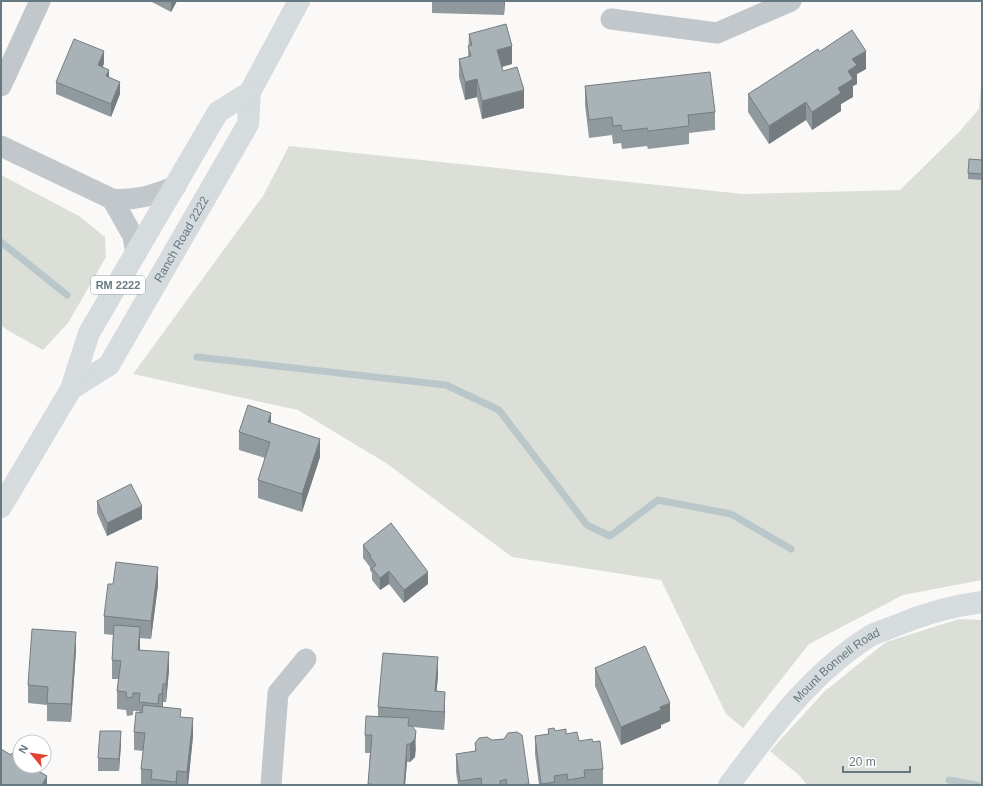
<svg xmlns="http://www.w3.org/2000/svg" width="983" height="786" font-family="Arial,sans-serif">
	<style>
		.green { fill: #dbdfd7 }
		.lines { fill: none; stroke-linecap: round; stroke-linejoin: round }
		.stream { stroke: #b9c7ca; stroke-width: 7 }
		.street { stroke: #c1c7ca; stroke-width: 21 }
		.secondary { stroke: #d6dbde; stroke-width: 22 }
		.primary { stroke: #d6dbde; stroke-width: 22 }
		.wall { fill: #90999d }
		.shaded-wall { fill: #767d80 }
		.building { fill: #a8b2b7; stroke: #767d80 }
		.labels { text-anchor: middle; stroke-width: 4; stroke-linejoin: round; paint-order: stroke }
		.shield { fill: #fff; stroke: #94a1a8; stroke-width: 1 }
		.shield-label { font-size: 11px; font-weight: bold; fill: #667982 }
		.street-label { font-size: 12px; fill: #667982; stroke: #fff }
	</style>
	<rect width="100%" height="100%" fill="#faf9f8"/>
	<g class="green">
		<path d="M 982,72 L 982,580 L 903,595 L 809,644 L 743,728 L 726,714 L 661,580 L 512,557 L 386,463 L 298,410 L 133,374 L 263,196 L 289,146 L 743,194 L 900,190 L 960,131 L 979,109 Z"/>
		<path d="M 1,175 L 79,216 L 105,237 L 106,257 L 68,323 L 43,350 L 7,330 L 1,325 Z"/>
		<path d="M 959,619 L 982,620 L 982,785 L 807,785 L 800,776 L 770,751 L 825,691 L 886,642 Z"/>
	</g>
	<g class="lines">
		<g class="stream">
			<path d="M 1,242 L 67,295"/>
			<path d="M 197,357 L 446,385 L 499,410 L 587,525 L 610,536 L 658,500 L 731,514 L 791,549"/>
			<path d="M 949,780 L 977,785"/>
		</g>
		<g class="street">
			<path d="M 611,19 L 717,33 L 791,1"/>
			<path d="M 1,86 L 40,1"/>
			<path d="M 1,146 L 112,199 C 135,201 155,195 176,186"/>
			<path d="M 112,199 L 133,236 L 136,254"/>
			<path d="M 271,785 L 278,693 L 306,659"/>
		</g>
		<path class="secondary" id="s1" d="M 729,785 C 771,729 810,674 870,636 C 877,632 887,629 895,626 C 923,614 952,606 982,602"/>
		<g class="primary">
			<path id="s2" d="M 71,389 L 109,365 L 248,124 L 250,92 L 299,1"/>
			<path d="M 1,507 L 71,389 L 89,333 L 218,112 L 250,92"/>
		</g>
	</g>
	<g class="wall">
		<path d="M 150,1 L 177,1 L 171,12 Z"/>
		<path d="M 432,1 L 505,1 L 504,15 L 432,13 Z"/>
		<path d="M 469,34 L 512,64 L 502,67 L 503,71 L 524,108 L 482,119 L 477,97 L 465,100 L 459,77 L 459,59 L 468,57 Z"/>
		<path d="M 819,52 L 866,69 L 857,74 L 857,84 L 853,86 L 853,97 L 841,104 L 841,111 L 812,130 L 806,120 L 769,144 L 748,112 L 748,94 Z"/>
		<path d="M 104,63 L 103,67 L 120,94 L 111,117 L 56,94 L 56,82 Z"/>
		<path d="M 585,86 L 715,112 L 715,130 L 689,133 L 689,144 L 648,149 L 647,146 L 622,149 L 621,143 L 613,144 L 612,135 L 589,138 L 585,105 Z"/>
		<path d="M 982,160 L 982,180 L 968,179 L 968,173 Z"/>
		<path d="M 271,423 L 320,457 L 302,512 L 258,498 L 258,480 L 265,458 L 239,450 L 239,432 Z"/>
		<path d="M 97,501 L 142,519 L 107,536 L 97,513 Z"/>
		<path d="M 363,545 L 428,584 L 404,603 L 389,584 L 380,590 L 372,580 L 372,573 L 370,570 L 370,567 L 363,558 Z"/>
		<path d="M 113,584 L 158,585 L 151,639 L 140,638 L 140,650 L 169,670 L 166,702 L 163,702 L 163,707 L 181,717 L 193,736 L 188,785 L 141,785 L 141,769 L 143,751 L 134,750 L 134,732 L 139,711 L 133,711 L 133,715 L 127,716 L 126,710 L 117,709 L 117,691 L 118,679 L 112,679 L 112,660 L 113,635 L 104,634 L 104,616 Z"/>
		<path d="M 76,650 L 71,722 L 47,721 L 47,705 L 28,703 L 28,685 Z"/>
		<path d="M 595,668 L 670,721 L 661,725 L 661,728 L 621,745 L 595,686 Z"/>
		<path d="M 438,676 L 436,692 L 445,710 L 444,730 L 413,727 L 416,749 L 415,757 L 410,762 L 407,762 L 405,785 L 368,785 L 370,753 L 365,753 L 365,735 L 378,717 L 378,707 Z"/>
		<path d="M 548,729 L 566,734 L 579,741 L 593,742 L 603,769 L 603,785 L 539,785 L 535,754 L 535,736 L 548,734 Z"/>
		<path d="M 504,739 L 529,784 L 529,785 L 458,785 L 456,772 L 456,754 L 475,751 L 475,743 Z"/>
		<path d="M 121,744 L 119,771 L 98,771 L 98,758 Z"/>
	</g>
	<g class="shaded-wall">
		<path d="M 171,1 L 177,1 L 171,12 Z"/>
		<path d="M 504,1 L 505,1 L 504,15 Z"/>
		<path d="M 512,46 L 512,64 L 497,68 L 497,50 Z"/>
		<path d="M 104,51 L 104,63 L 98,78 L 98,65 Z"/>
		<path d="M 866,51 L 866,69 L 857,74 L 857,84 L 853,86 L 853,97 L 841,104 L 841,111 L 812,130 L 812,112 L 838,88 L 848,71 L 852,59 Z"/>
		<path d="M 109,70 L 109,82 L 106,76 Z"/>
		<path d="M 477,79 L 477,97 L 465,100 L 465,82 Z"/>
		<path d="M 120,82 L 120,94 L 111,117 L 111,104 Z"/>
		<path d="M 524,90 L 524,108 L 482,119 L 482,101 Z"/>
		<path d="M 806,102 L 806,120 L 769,144 L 769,126 Z"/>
		<path d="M 271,413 L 271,431 L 268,422 Z"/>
		<path d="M 320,439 L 320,457 L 302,512 L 302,494 Z"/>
		<path d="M 142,506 L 142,519 L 107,536 L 107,523 Z"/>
		<path d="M 158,567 L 158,585 L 151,639 L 151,621 Z"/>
		<path d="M 389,571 L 389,584 L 380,590 L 380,578 Z"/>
		<path d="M 428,572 L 428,584 L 404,603 L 404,590 Z"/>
		<path d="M 140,627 L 140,645 L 138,668 L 138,650 Z"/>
		<path d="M 76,632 L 76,650 L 71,722 L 71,704 Z"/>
		<path d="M 169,652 L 169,670 L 166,702 L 166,684 Z"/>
		<path d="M 438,657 L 438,676 L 435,710 L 435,691 Z"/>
		<path d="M 163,684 L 163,702 L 162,712 L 162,694 Z"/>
		<path d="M 445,692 L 445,710 L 444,730 L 444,712 Z"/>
		<path d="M 670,703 L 670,721 L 661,725 L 661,728 L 621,745 L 621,727 L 660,707 Z"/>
		<path d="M 193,718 L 193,736 L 188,785 L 187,785 L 187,772 Z"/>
		<path d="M 121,731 L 121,744 L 119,771 L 119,759 Z"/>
		<path d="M 416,731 L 415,757 L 410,762 L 410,744 Z"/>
		<path d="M 407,744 L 407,762 L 405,785 L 404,785 Z"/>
		<path d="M 177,771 L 177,785 L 176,785 L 176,782 Z"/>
		<path d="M 47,776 L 47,785 L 42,785 Z"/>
	</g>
	<g class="building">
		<path d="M 506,24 L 512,46 L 497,50 L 503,71 L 517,67 L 524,90 L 482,101 L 477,79 L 465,82 L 459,59 L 471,56 L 468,46 L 472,45 L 469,34 Z"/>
		<path d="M 852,30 L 866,51 L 852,59 L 857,65 L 848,71 L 853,79 L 838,88 L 841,93 L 812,112 L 806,102 L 769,126 L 748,94 L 818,49 L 819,52 Z"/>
		<path d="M 74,39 L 104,51 L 98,65 L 109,70 L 106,76 L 120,82 L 111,104 L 56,82 Z"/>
		<path d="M 710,72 L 715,112 L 688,115 L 689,126 L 648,131 L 647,128 L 622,131 L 621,125 L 613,126 L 612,117 L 589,120 L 585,86 Z"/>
		<path d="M 969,159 L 982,160 L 982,174 L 968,173 Z"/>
		<path d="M 248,405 L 271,413 L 268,422 L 320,439 L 302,494 L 258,480 L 270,442 L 239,432 Z"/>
		<path d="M 131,484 L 142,506 L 107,523 L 97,501 Z"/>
		<path d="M 391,523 L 428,572 L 404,590 L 389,571 L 380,578 L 372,568 L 376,565 L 370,557 L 371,556 L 363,545 Z"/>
		<path d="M 116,562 L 158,567 L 151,621 L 104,616 L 108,584 L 113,584 Z"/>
		<path d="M 114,625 L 140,627 L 138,650 L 169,652 L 166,684 L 163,684 L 162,694 L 159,694 L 158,704 L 139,702 L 140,693 L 133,693 L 133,697 L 127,698 L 126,692 L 117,691 L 121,661 L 112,660 Z"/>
		<path d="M 32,629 L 76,632 L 71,704 L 47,703 L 48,687 L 28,685 Z"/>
		<path d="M 645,646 L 670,703 L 660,707 L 661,710 L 621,727 L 595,668 Z"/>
		<path d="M 383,653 L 438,657 L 435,691 L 445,692 L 444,712 L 378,707 Z"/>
		<path d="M 143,705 L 181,709 L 180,717 L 193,718 L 187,772 L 177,771 L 176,782 L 151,779 L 152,770 L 141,769 L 145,733 L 134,732 L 136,712 L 142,713 Z"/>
		<path d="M 366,716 L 409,718 L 408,726 L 412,726 L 416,731 L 415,739 L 410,744 L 407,744 L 404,785 L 380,785 L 368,784 L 372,735 L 365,735 Z"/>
		<path d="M 554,728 L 555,731 L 566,729 L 566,734 L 577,732 L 579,741 L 592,739 L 593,742 L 600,741 L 603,769 L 584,770 L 585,777 L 568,780 L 567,774 L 554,776 L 555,782 L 541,784 L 535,736 L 549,734 L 548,729 Z"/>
		<path d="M 100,731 L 121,731 L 119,759 L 98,758 Z"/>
		<path d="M 517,732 L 522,735 L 529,784 L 519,785 L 507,785 L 506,779 L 500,781 L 500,785 L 482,785 L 481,778 L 460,781 L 456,754 L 476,751 L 475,743 L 479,738 L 487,737 L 492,740 L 504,739 L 508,733 Z"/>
		<path d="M 1,749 L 11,755 L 12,753 L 20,757 L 20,766 L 30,766 L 47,776 L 42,785 L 1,785 Z"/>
	</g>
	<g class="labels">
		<rect class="shield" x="91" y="276" width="54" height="18" rx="3"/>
		<g class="shield-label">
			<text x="118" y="289">RM 2222</text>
		</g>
		<g class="street-label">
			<text dy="4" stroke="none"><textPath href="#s2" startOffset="190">Ranch Road 2222</textPath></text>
			<text dy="4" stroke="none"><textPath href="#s1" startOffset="162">Mount Bonnell Road</textPath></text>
		</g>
	</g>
	<rect width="983" height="786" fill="none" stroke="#667982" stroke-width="4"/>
	<g transform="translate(32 754) rotate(299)"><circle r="19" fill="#ffffff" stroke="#c2c9cd"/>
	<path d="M0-3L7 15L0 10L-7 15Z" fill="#df4433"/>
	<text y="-6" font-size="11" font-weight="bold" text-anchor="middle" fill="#667982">N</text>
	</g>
	<path d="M843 766v6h67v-6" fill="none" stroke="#667982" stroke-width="2"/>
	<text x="849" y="766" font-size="12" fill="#667982" stroke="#ffffff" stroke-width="3" paint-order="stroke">20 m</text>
</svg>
